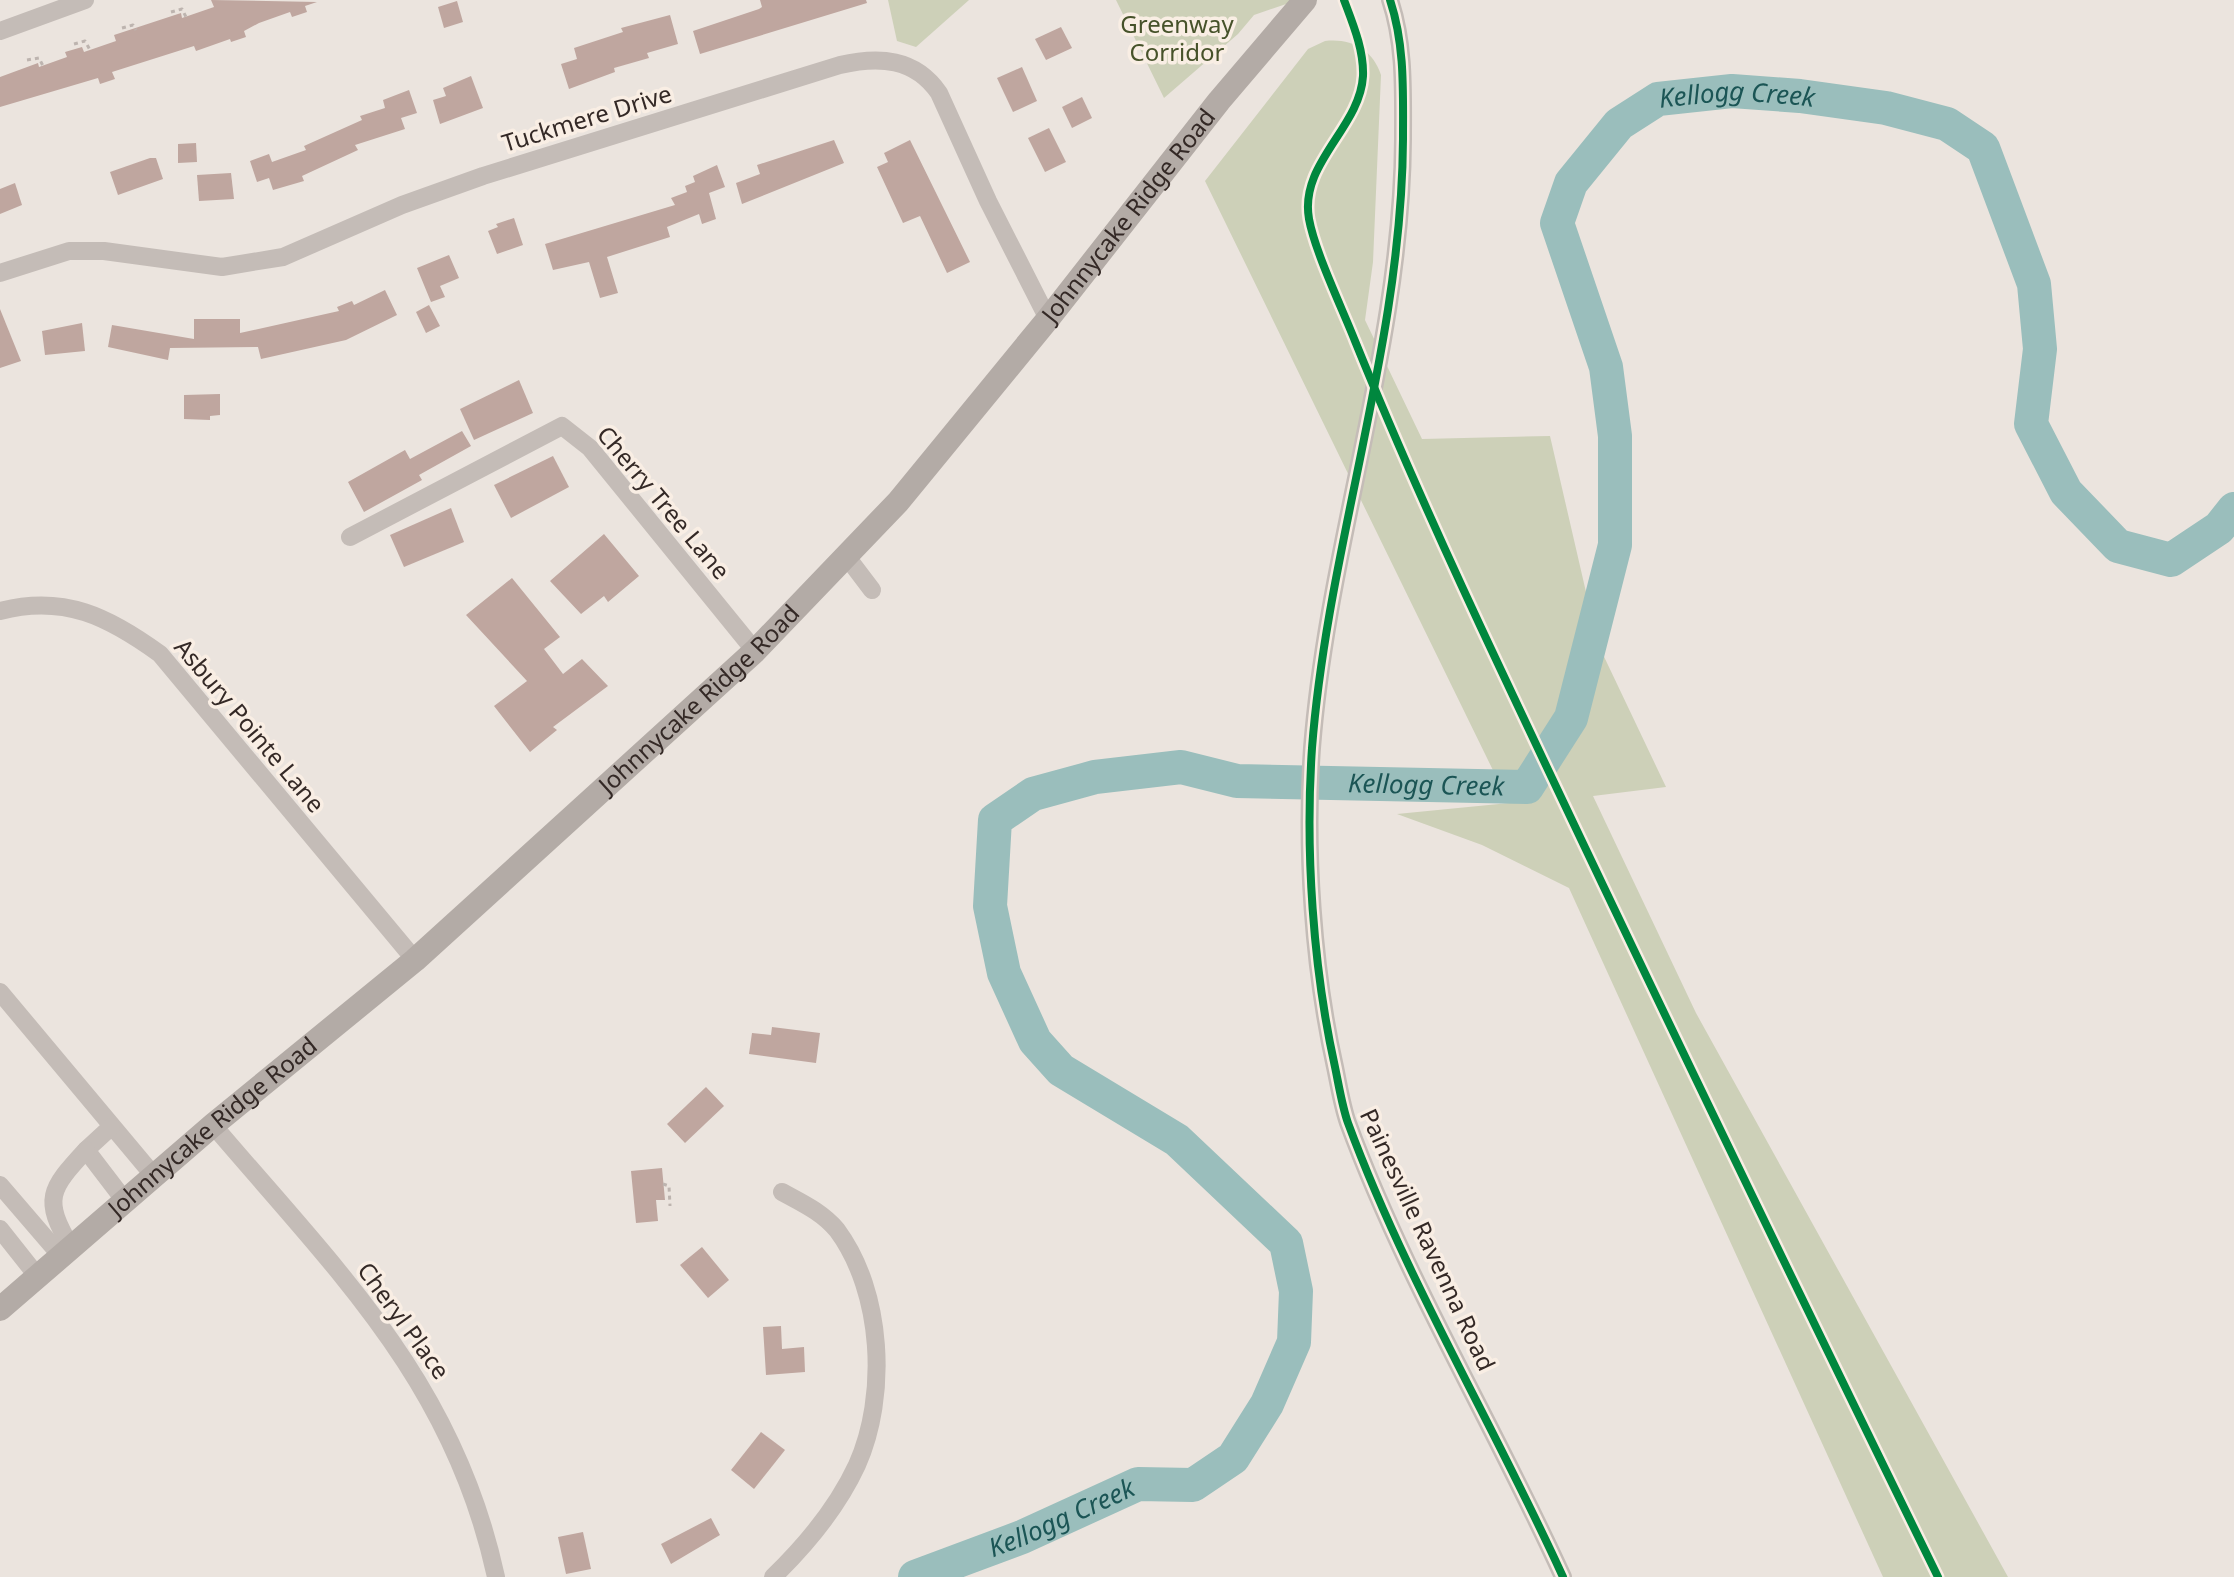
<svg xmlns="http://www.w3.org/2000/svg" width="2234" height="1577" font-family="'Noto Sans',sans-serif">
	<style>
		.green { fill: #cdd0b8 }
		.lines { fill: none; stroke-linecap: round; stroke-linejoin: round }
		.river { stroke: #9abebc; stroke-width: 34 }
		.building { fill: #bfa69f }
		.path { stroke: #bdb4af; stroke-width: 3; stroke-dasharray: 4 4; stroke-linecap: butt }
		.minor { stroke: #c4bcb7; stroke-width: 18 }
		.major { stroke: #b3aba6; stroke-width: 24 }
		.cycleway-casing { stroke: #f9eee4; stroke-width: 13 }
		.cycleway { stroke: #00873e; stroke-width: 8 }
		.labels { text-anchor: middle; stroke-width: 7; stroke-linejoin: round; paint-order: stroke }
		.park-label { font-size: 24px; fill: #46522a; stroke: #f9eee4 }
		.street-label { font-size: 24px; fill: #342926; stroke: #f9eee4 }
		.water-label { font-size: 26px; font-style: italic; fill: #1b5555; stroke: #f9eee4 }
	</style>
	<rect width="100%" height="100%" fill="#ebe4de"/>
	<g class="green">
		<path d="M 888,0 L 969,0 L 916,47 L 897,41 Z"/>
		<path d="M 1116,0 L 1298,0 L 1254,15 L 1238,34 L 1164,98 Z"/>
		<path d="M 1325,41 C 1352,38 1373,50 1381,75 L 1373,262 L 1365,320 L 1422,439 L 1550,436 L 1598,644 L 1666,787 L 1593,796 L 1696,1013 L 2008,1577 L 1883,1577 L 1569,888 L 1482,845 L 1397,814 L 1509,803 L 1205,181 L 1308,49 Z"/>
	</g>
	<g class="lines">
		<path class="river" id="s1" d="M 915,1577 L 1022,1537 L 1138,1484 L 1193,1485 L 1233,1458 L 1267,1404 L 1294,1342 L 1296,1291 L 1286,1243 L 1177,1140 L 1061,1070 L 1035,1041 L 1004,973 L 990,906 L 995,820 L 1033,794 L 1095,777 L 1181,767 L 1237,781 L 1527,787 L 1571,718 L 1615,545 L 1615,436 L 1606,367 L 1557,223 L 1571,183 L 1619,124 L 1658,99 L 1732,91 L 1800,96 L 1886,108 L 1947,124 L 1983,148 L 2034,284 L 2040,349 L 2031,424 L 2066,492 L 2118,546 L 2171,560 L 2219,528 L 2234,509"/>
	</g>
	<g class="building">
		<path d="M 211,0 L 317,2 L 305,6 L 307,12 L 292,17 L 290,12 L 259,23 L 244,31 L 246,37 L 231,42 L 230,39 L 196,51 L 194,46 L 112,72 L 115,79 L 100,84 L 98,78 L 0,107 L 0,77 L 38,63 L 39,67 L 67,57 L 65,52 L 82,47 L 84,52 L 116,41 L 114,35 L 181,13 L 182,18 L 214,7 Z"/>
		<path d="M 760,0 L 866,0 L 867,3 L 700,54 L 693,31 L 759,9 L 762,7 Z"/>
		<path d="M 457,1 L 463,22 L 444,28 L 438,7 Z"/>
		<path d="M 670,15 L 678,44 L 647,53 L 649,58 L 614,68 L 615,72 L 569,89 L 561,64 L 577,59 L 574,48 L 623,32 L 621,28 Z"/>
		<path d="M 1061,27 L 1072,48 L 1046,60 L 1035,39 Z"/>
		<path d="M 1022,67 L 1037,101 L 1013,112 L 997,78 Z"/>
		<path d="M 471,76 L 483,108 L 440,124 L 433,100 L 446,96 L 443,88 Z"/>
		<path d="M 409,90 L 417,113 L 401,118 L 405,129 L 355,145 L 358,150 L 302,176 L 304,181 L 273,190 L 269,178 L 257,182 L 250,161 L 269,154 L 272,162 L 306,150 L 304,146 L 362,120 L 360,116 L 385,108 L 383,100 Z"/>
		<path d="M 1082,97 L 1092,118 L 1072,128 L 1062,107 Z"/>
		<path d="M 1049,128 L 1066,162 L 1045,172 L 1028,138 Z"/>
		<path d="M 834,140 L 844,163 L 742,204 L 736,183 L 760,174 L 757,165 Z"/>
		<path d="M 910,140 L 970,262 L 947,273 L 920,216 L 903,223 L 877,167 L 888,162 L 884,153 Z"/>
		<path d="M 196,143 L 197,162 L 178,163 L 178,144 Z"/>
		<path d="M 150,158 L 156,158 L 163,179 L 118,195 L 110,172 Z"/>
		<path d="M 717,165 L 725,187 L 709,193 L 716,219 L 702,224 L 699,214 L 667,227 L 670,237 L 607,257 L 618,293 L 600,298 L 589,262 L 553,270 L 545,244 L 675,205 L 671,198 L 687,192 L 685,186 L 695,182 L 693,176 Z"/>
		<path d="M 231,173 L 234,199 L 199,201 L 197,175 Z"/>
		<path d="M 15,183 L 22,205 L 0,214 L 0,189 Z"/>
		<path d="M 514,218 L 523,245 L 497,254 L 488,231 L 498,227 L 496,224 Z"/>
		<path d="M 449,255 L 459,278 L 440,286 L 445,297 L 431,302 L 417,268 Z"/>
		<path d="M 385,290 L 397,315 L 346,340 L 261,359 L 258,347 L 170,348 L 168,360 L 108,347 L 112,325 L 194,339 L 194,319 L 240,319 L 240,333 L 339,311 L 337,307 L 352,301 L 354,305 Z"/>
		<path d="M 429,305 L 440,326 L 426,333 L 416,312 Z"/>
		<path d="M 0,309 L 21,361 L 0,368 Z"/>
		<path d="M 82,323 L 85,351 L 45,355 L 42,331 Z"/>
		<path d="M 519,380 L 533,413 L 474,440 L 460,409 Z"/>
		<path d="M 220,394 L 220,415 L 210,416 L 210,420 L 184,419 L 184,395 Z"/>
		<path d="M 462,431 L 471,446 L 419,475 L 422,480 L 364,512 L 348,482 L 405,450 L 410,459 Z"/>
		<path d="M 553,456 L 569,487 L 511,518 L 494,485 Z"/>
		<path d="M 451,508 L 464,542 L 404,567 L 390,535 Z"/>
		<path d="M 604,534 L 639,576 L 608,602 L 604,596 L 581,614 L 550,581 Z"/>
		<path d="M 512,578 L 560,637 L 544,649 L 563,674 L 582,659 L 608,686 L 553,727 L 557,730 L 530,752 L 494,706 L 527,681 L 466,615 Z"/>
		<path d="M 772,1027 L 820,1033 L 816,1063 L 749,1054 L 752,1033 L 771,1035 Z"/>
		<path d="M 706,1087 L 724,1106 L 685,1143 L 667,1124 Z"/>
		<path d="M 662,1168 L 665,1200 L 656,1200 L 658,1221 L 636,1223 L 631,1171 Z"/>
		<path d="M 702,1247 L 729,1280 L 708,1298 L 680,1265 Z"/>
		<path d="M 781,1326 L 782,1349 L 804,1347 L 805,1372 L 766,1375 L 763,1327 Z"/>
		<path d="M 761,1432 L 785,1450 L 754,1489 L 731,1470 Z"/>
		<path d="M 711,1518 L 720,1535 L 671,1564 L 661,1544 Z"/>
		<path d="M 583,1532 L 591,1569 L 566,1574 L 558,1537 Z"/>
	</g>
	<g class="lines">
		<g class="path">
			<path d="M 171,12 L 182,9 L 186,17"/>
			<path d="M 122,28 L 133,25 L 136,30"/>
			<path d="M 74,44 L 85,41 L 90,50"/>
			<path d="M 27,60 L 39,58 L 43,66"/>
			<path d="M 663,1184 L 669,1186 L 670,1206"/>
		</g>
		<g class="minor">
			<path d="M 1390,0 C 1405,45 1403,92 1403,139 C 1402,345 1328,543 1312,748 C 1305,850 1313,968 1335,1067 C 1339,1086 1342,1106 1348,1123 C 1406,1280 1494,1425 1563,1577"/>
			<path d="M 0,31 L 85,0"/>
			<path d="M 0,273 L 69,251 L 104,251 L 222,267 L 283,257 L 402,205 L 483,176 L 840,65 C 879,56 915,58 939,93 L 988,201 L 1048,319"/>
			<path d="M 350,537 L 562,426 L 590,448 L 755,651"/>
			<path d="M 847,557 L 872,590"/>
			<path d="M 0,611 C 64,594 109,617 160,654 L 415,960"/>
			<path d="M 0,992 L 154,1176"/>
			<path d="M 213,1125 C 337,1271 454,1382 496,1577"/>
			<path d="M 111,1127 L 86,1150 L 125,1201"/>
			<path d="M 0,1185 L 61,1256"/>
			<path d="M 0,1229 L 38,1277"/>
			<path d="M 71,1247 C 42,1199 50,1189 86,1150"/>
			<path d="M 773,1577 C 805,1546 838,1506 857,1465 C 888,1396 883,1292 837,1230 C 822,1212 802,1203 782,1192"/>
		</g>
		<path class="major" id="s2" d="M 0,1309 L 213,1125 L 415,960 L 755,651 L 898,502 L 1048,319 L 1219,101 L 1305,0"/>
		<defs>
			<g id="cycleway">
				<path d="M 1344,0 C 1353,24 1364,50 1363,76 C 1360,128 1299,163 1309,219 C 1315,252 1342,308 1355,341 C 1400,452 1449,560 1500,668 C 1643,972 1790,1275 1938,1577"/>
				<path d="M 1390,0 C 1405,45 1403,92 1403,139 C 1402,345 1328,543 1312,748 C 1305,850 1313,968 1335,1067 C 1339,1086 1342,1106 1348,1123 C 1406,1280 1494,1425 1563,1577"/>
			</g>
		</defs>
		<use href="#cycleway" class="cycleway-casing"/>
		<use href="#cycleway" class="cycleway"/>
	</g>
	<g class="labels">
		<g class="park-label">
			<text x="1177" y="33">Greenway<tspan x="1177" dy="28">Corridor</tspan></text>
		</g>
		<g class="street-label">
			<text transform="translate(587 119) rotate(-17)" y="8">Tuckmere Drive</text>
			<text dy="8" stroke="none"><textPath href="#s2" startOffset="1576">Johnnycake Ridge Road</textPath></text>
			<text transform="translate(663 503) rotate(50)" y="8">Cherry Tree Lane</text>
			<text dy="8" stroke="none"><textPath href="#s2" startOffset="928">Johnnycake Ridge Road</textPath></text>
			<text transform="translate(249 726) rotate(50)" y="8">Asbury Pointe Lane</text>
			<text dy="8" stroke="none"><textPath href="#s2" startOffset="280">Johnnycake Ridge Road</textPath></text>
			<text transform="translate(1427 1240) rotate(65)" y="8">Painesville Ravenna Road</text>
			<text transform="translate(403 1321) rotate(54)" y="8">Cheryl Place</text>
		</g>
		<g class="water-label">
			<text dy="9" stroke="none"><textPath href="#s1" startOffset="2510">Kellogg Creek</textPath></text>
			<text dy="9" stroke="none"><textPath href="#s1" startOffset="1574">Kellogg Creek</textPath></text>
			<text dy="9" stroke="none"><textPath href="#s1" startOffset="158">Kellogg Creek</textPath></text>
		</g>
	</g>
</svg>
